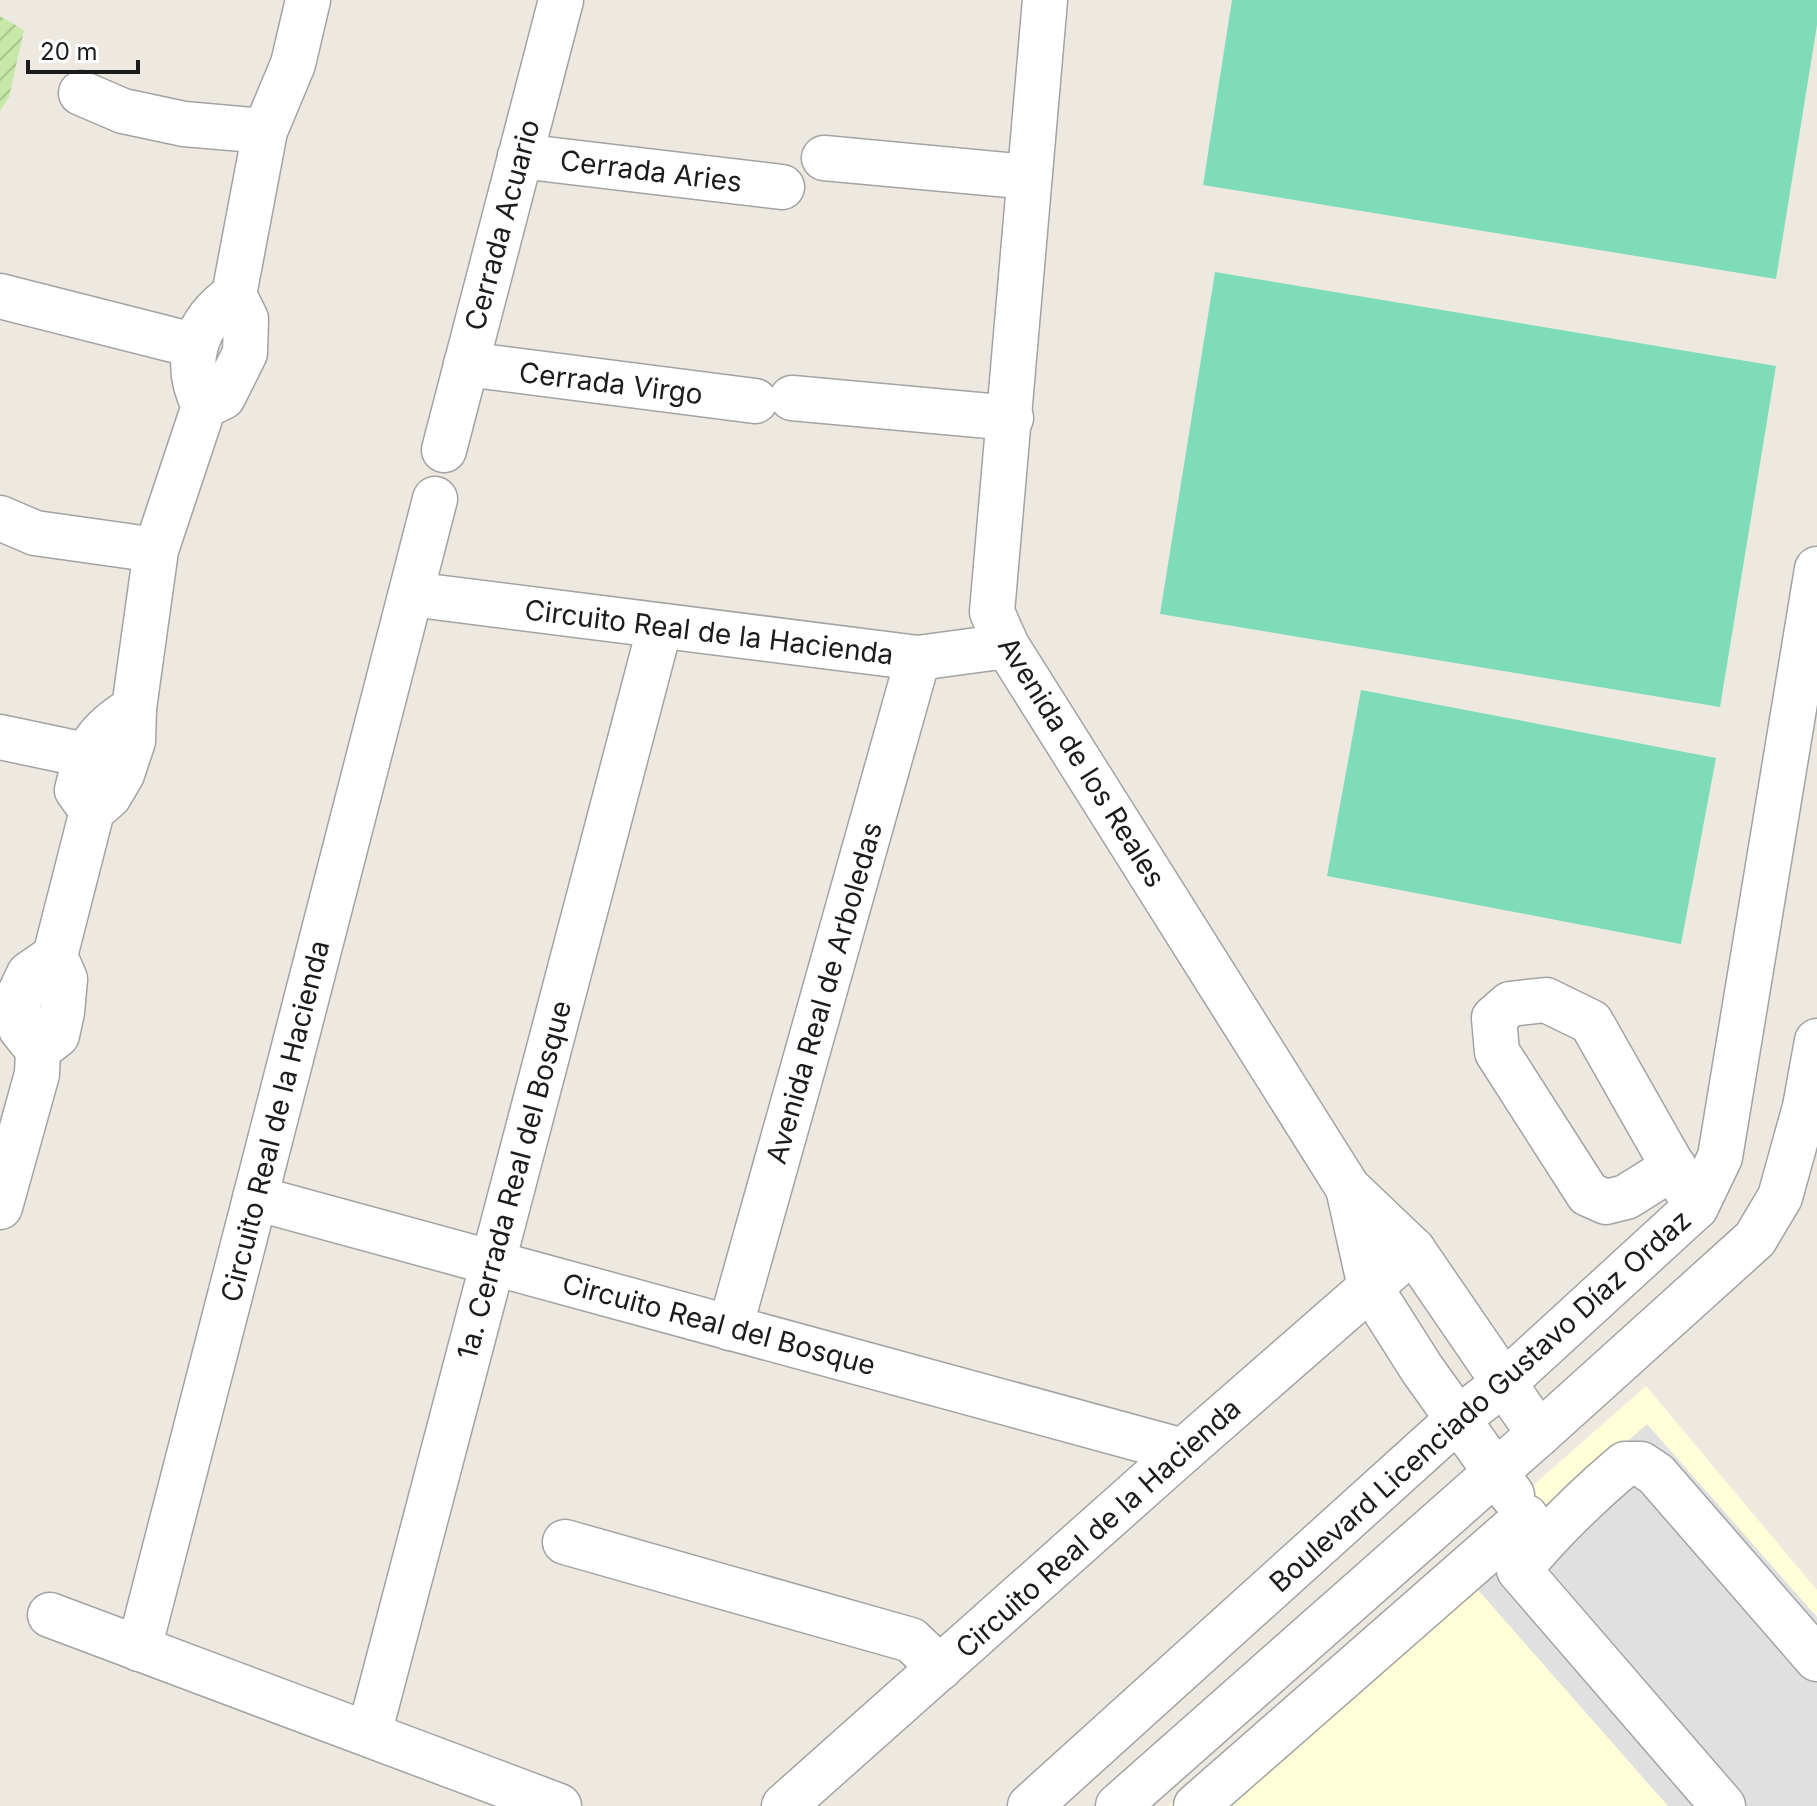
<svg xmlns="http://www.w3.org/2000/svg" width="1817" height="1806" font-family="Inter,sans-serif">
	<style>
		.education { fill: #fffed8 }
		.garden { fill: url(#garden-furrows) }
		.pitch { fill: #7eddb8 }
		.parking { fill: #e0e0e0 }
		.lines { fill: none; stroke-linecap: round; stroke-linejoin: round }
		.minor-casing { stroke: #a3a3a3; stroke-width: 47 }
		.minor { stroke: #fff; stroke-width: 44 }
		.labels { text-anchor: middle; stroke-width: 8; stroke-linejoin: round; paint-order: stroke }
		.street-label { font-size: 28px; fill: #1c1c1c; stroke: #fff }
	</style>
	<defs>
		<pattern id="garden-furrows" width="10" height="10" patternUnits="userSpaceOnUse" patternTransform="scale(2)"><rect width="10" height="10" fill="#c7e8a6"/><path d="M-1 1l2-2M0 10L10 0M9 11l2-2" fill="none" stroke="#aac68e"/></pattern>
	</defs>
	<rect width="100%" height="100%" fill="#ede9e1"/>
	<path class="education" d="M 1646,1386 L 1817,1590 L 1817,1806 L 1168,1806 Z"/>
	<path class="garden" d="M 0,16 L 24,30 L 9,97 L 0,111 Z"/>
	<g class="pitch">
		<path d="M 1232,0 L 1817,0 L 1817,25 L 1776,279 L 1203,185 Z"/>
		<path d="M 1215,272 L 1776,366 L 1720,707 L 1160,614 Z"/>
		<path d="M 1361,690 L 1716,758 L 1681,944 L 1327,876 Z"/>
	</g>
	<path class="parking" d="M 1647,1424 L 1817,1617 L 1817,1806 L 1668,1806 L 1471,1582 Z"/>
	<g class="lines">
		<defs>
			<g id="minor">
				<path d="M 1045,0 L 992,612 L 1007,646 L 1348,1188 L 1413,1250 L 1539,1434"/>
				<path d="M 81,93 L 123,111 L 184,124 L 265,131"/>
				<path d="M 520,156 L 782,187"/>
				<path d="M 824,158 L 1029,177"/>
				<path d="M 0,296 L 193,345"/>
				<path d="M 466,364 L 755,401"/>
				<path d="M 792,398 L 1011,418"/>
				<path d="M 204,406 L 223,397 L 245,353 L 246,319 L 234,295 L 265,131 L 293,64 L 308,0"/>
				<path d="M 444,450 L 561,0"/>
				<path d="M 0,518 L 35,533 L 156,550"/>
				<path d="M 411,594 L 918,658 L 1007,646"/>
				<path d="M 0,737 L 85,755"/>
				<path d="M 92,811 L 77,790 C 87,748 96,731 134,708"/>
				<path d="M 38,1050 L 57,1035 L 62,1012 L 65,979 L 55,956 L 92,811 L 109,796 L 122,774 L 133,741 L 134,708 L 156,550 L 204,406 C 182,363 195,322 234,295"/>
				<path d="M 1674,1167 L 1626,1197 L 1606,1202 L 1588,1194 L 1497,1052 L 1494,1018 L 1510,1004 L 1546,1000 L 1591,1022 L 1696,1207"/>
				<path d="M 1348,1188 L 1370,1287 L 1422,1369 L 1512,1495"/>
				<path d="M 255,1198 L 1183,1451"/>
				<path d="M 0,1207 L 37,1074 L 38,1050 L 21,1029 L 18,1009 L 20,993 L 29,974 L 55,956"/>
				<path d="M 730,1328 L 918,658"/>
				<path d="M 565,1542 L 911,1640 L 940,1668"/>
				<path d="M 50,1615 L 559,1806"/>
				<path d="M 139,1649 L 435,499"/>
				<path d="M 369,1734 L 660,626"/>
				<path d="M 784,1806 L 1183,1451 L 1413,1250"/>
				<path d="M 1030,1806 L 1458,1419 L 1504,1383 L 1696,1207 L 1720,1157 L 1817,569"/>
				<path d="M 1118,1806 L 1539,1434 L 1755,1239 L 1780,1197 L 1805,1107 L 1817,1041"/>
				<path d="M 1196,1806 L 1526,1517"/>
				<path d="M 1723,1806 L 1519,1570 C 1551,1531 1586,1497 1625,1464 L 1641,1464 L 1656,1474 L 1817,1659"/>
			</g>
		</defs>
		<use href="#minor" class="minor-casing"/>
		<use href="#minor" class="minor"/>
	</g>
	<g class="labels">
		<g class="street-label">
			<text transform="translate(651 171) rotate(7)" y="10">Cerrada Aries</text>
			<text transform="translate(502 225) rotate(-75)" y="10">Cerrada Acuario</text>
			<text transform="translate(611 383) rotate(7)" y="10">Cerrada Virgo</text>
			<text transform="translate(709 632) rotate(7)" y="10">Circuito Real de la Hacienda</text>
			<text transform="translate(1082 762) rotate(58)" y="10">Avenida de los Reales</text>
			<text transform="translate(824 993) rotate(-74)" y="10">Avenida Real de Arboledas</text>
			<text transform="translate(275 1121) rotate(-76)" y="10">Circuito Real de la Hacienda</text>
			<text transform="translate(514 1180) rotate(-75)" y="10">1a. Cerrada Real del Bosque</text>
			<text transform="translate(719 1324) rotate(15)" y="10">Circuito Real del Bosque</text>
			<text transform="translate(1480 1401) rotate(-42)" y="10">Boulevard Licenciado Gustavo Díaz Ordaz</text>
			<text transform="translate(1098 1528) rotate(-42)" y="10">Circuito Real de la Hacienda</text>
		</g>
	</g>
	<path d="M28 60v12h110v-12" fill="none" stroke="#1c1c1c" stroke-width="4"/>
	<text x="40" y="60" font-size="24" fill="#1c1c1c" stroke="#ffffff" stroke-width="6" paint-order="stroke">20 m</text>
</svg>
